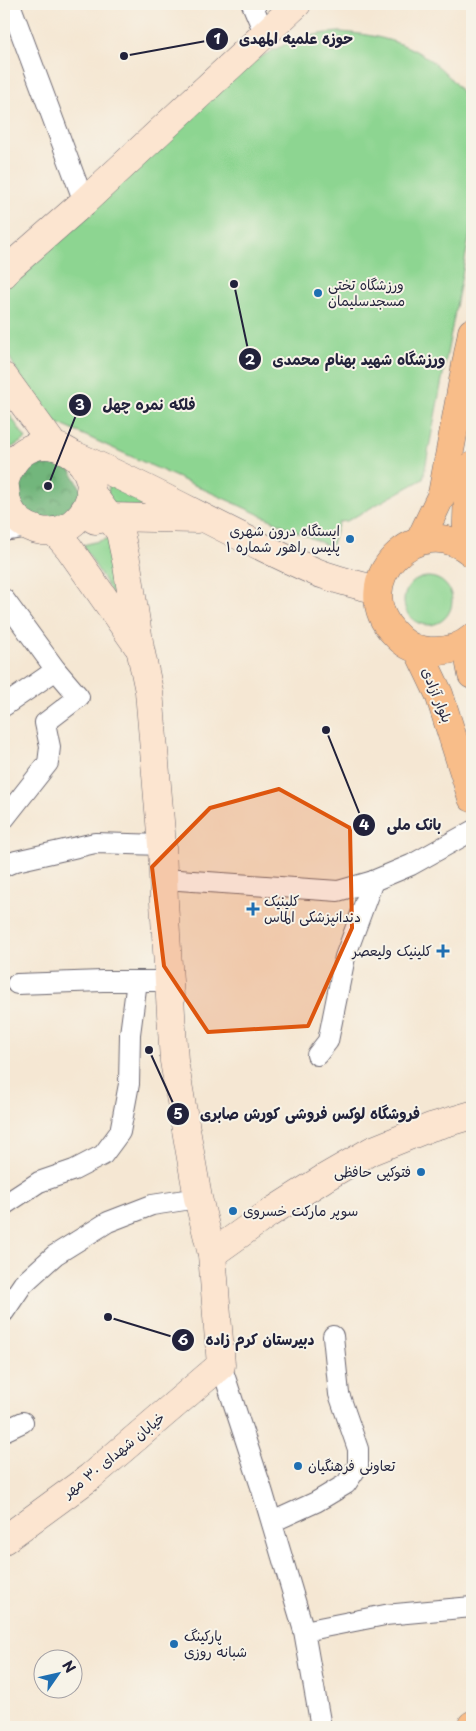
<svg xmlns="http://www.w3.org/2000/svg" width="476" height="1731" font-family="'Playpen Sans','Playpen Sans Arabic',sans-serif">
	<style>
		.green { fill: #8dd591; stroke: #587c66 }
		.forest { fill: url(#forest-crowns); stroke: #4a6c5b }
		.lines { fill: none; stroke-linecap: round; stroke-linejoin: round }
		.minor-casing { stroke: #6c6770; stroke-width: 22 }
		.secondary-casing { stroke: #6c6770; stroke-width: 29 }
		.primary-casing { stroke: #6c6770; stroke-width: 29 }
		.minor { stroke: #fff; stroke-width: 20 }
		.secondary { stroke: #fce5d0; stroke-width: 28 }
		.primary { stroke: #f8bd89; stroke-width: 28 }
		.marked { fill: #de560e; fill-opacity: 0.2; stroke: #de560e; stroke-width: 4; stroke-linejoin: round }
		.poi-dot { fill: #1f6fb2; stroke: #f7f3e8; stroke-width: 2 }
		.labels { text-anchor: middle; stroke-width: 4; stroke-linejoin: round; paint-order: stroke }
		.poi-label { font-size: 14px; fill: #22223b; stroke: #f7f3e8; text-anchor: start }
		.street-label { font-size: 14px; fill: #22223b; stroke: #f7f3e8 }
		.leader { fill: none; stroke: #22223b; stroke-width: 2 }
		.callout-dot { fill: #22223b; stroke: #f7f3e8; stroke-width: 2 }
		.mark-label { font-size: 15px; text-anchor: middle; font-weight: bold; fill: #fff }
		.callout-label { font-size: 15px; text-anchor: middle; font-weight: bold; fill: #22223b; stroke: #f7f3e8; stroke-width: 4; stroke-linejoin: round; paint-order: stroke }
	</style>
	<defs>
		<pattern id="forest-crowns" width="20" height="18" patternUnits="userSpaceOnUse" patternTransform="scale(1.25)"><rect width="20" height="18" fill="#72b67b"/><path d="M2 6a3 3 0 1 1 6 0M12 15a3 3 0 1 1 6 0" fill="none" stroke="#5d9466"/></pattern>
	</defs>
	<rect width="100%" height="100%" fill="#f7f3e8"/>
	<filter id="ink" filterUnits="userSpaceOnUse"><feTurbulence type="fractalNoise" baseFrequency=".02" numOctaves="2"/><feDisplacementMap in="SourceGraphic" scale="10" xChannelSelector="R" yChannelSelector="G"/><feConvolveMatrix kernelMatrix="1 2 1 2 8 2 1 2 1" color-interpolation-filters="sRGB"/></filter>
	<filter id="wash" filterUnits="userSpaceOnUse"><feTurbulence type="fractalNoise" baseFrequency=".0096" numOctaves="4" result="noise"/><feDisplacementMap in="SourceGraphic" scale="20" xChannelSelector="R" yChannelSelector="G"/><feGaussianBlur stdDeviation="1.12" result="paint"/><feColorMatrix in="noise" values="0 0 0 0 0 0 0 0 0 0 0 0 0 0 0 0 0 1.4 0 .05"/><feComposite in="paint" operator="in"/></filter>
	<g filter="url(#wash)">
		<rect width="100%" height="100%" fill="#f5e7d3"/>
		<g class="green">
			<path d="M 340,32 C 400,36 442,55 472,109 L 472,223 L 423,479 L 347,521 L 339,522 L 331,547 L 55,422 L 40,406 L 25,386 L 4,347 L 4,291 L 12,276 L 247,65 C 280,46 300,34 340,32 Z"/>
			<path d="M 4,406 L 26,439 L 4,452 Z"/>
			<path d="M 110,481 L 154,509 L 106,503 Z"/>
			<path d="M 107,539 L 113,540 L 123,600 L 117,602 L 83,545 Z"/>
			<circle cx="428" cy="601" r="24"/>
		</g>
		<path class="forest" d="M 62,455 L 84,494 L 52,525 L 19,511 L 13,477 L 27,458 Z"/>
	</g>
	<g filter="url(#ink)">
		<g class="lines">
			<defs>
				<g id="minor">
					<path d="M 10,4 L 84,202"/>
					<path d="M 252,4 L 265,35"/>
					<path d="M 4,531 L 29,527"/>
					<path d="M 4,599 L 56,670 L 79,697 L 45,723 L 50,747 L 48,763 L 4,819"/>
					<path d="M 4,706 L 56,670"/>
					<path d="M 4,866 L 16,861 L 95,843 L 162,845"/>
					<path d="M 164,879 L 338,891 L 373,881 L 411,865 L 472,831"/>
					<path d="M 17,984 L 103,981 L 168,981"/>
					<path d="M 317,1055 L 328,1041 L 345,957 L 373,881"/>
					<path d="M 4,1205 L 39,1182 L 74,1170 L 103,1155 L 120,1132 L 129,1084 L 130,1034 L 137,981"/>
					<path d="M 4,1312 L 23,1284 L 55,1255 L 108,1222 L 152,1205 L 198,1198"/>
					<path d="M 221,1365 L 262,1490 L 304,1631 L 321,1727"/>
					<path d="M 4,1431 L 23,1422"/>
					<path d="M 272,1522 L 316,1502 L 346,1484 L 358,1466 L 358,1449 L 339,1394 L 333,1336"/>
					<path d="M 304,1631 L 385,1615 L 472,1607"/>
				</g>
				<g id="secondary">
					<path d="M 4,274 L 11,266 L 84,202 L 297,4"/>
					<path d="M 4,377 L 54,446"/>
					<path d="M 76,456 C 158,491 235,537 316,572 C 336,580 358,585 378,590"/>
					<path d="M 4,481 C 6,490 5,499 9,507 C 20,531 54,540 74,522 C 131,471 27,400 4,484"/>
					<path d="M 95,520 L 108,517 L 197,519"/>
					<path d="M 54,531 L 69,548 L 137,645"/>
					<path d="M 212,1254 L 268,1214 L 326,1177 L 371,1151 L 431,1127 L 472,1115"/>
					<path d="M 4,1540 L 90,1477 L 221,1365 L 212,1254 L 198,1198 L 174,1061 L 164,902 L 162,845 L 149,691 L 140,648 L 127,565 L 120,532 L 90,491"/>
				</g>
				<g id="primary">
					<path d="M 420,540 L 442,494 L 472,332"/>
					<path d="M 466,548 L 468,490 L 472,466"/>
					<path d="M 472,553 C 418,507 346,583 394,633 C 401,641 411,649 423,650 C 441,653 458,650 472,638"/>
					<path d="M 472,642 L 466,643 L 472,675"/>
					<path d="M 418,650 L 439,694 L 472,798"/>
					<path d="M 472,1727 L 472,1725"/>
				</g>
			</defs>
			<use href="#minor" class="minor-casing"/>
			<use href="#secondary" class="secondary-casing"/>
			<use href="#primary" class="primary-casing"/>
			<use href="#minor" class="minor"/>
			<use href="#secondary" class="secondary"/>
			<use href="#primary" class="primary"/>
		</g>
	</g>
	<path class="marked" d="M 279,789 L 350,828 L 352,928 L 308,1026 L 208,1032 L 164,966 L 152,867 L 210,808 Z"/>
	<g class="poi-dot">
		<circle cx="318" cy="293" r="5"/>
		<circle cx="350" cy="539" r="5"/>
		<path d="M250.5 901.5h5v5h5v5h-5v5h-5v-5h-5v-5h5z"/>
		<path d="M440.5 943.5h5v5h5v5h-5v5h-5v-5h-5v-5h5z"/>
		<circle cx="421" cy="1172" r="5"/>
		<circle cx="233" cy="1211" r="5"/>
		<circle cx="298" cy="1466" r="5"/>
		<circle cx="174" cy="1644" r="5"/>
	</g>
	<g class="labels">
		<g class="poi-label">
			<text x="328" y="290">ورزشگاه تختی<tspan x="328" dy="16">مسجدسلیمان</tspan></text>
			<text x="340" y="536" text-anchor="end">ایستگاه درون شهری<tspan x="340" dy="16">پلیس راهور شماره ۱</tspan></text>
			<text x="264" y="906">کلینیک<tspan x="264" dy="16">دندانپزشکی الماس</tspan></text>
			<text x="432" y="956" text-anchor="end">کلینیک ولیعصر</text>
			<text x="411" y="1177" text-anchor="end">فتوکپی حافظی</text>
			<text x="243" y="1216">سوپر مارکت خسروی</text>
			<text x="308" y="1471">تعاونی فرهنگیان</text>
			<text x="184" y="1641">پارکینگ<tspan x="184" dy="16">شبانه روزی</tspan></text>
		</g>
		<g class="street-label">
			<text transform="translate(437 695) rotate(68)" y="5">بلوار آزادی</text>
			<text transform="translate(114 1455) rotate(-39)" y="5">خیابان شهدای ۳۰ مهر</text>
		</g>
	</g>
	<path class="leader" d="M124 56L217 39M234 284L250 359M48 486L80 405M326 730L364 825M149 1050L178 1114M108 1317L183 1340"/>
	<g class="callout-dot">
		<circle cx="124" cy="56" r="5"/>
		<circle cx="234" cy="284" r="5"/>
		<circle cx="48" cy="486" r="5"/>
		<circle cx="326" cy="730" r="5"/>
		<circle cx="149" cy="1050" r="5"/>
		<circle cx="108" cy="1317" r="5"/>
		<circle cx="217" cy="39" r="12"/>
		<circle cx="250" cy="359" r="12"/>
		<circle cx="80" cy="405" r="12"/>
		<circle cx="364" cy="825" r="12"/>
		<circle cx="178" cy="1114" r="12"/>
		<circle cx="183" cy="1340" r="12"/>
	</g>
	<g class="mark-label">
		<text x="217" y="44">1</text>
		<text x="250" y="365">2</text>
		<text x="80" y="410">3</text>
		<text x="364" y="830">4</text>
		<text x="178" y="1119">5</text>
		<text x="183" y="1345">6</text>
	</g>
	<g class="callout-label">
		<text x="296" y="44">حوزه علمیه المهدی</text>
		<text x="359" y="365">ورزشگاه شهید بهنام محمدی</text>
		<text x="149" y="410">فلکه نمره چهل</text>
		<text x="414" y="830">بانک ملی</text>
		<text x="310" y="1119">فروشگاه لوکس فروشی کورش صابری</text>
		<text x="260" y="1345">دبیرستان کرم زاده</text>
	</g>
	<rect width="476" height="1731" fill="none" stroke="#f7f3e8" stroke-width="20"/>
	<g transform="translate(58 1674) rotate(56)"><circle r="24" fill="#f7f3e8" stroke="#a29fa3"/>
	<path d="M0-4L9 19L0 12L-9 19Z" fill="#1f6fb2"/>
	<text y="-8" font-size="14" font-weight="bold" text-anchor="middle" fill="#22223b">N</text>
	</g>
</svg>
